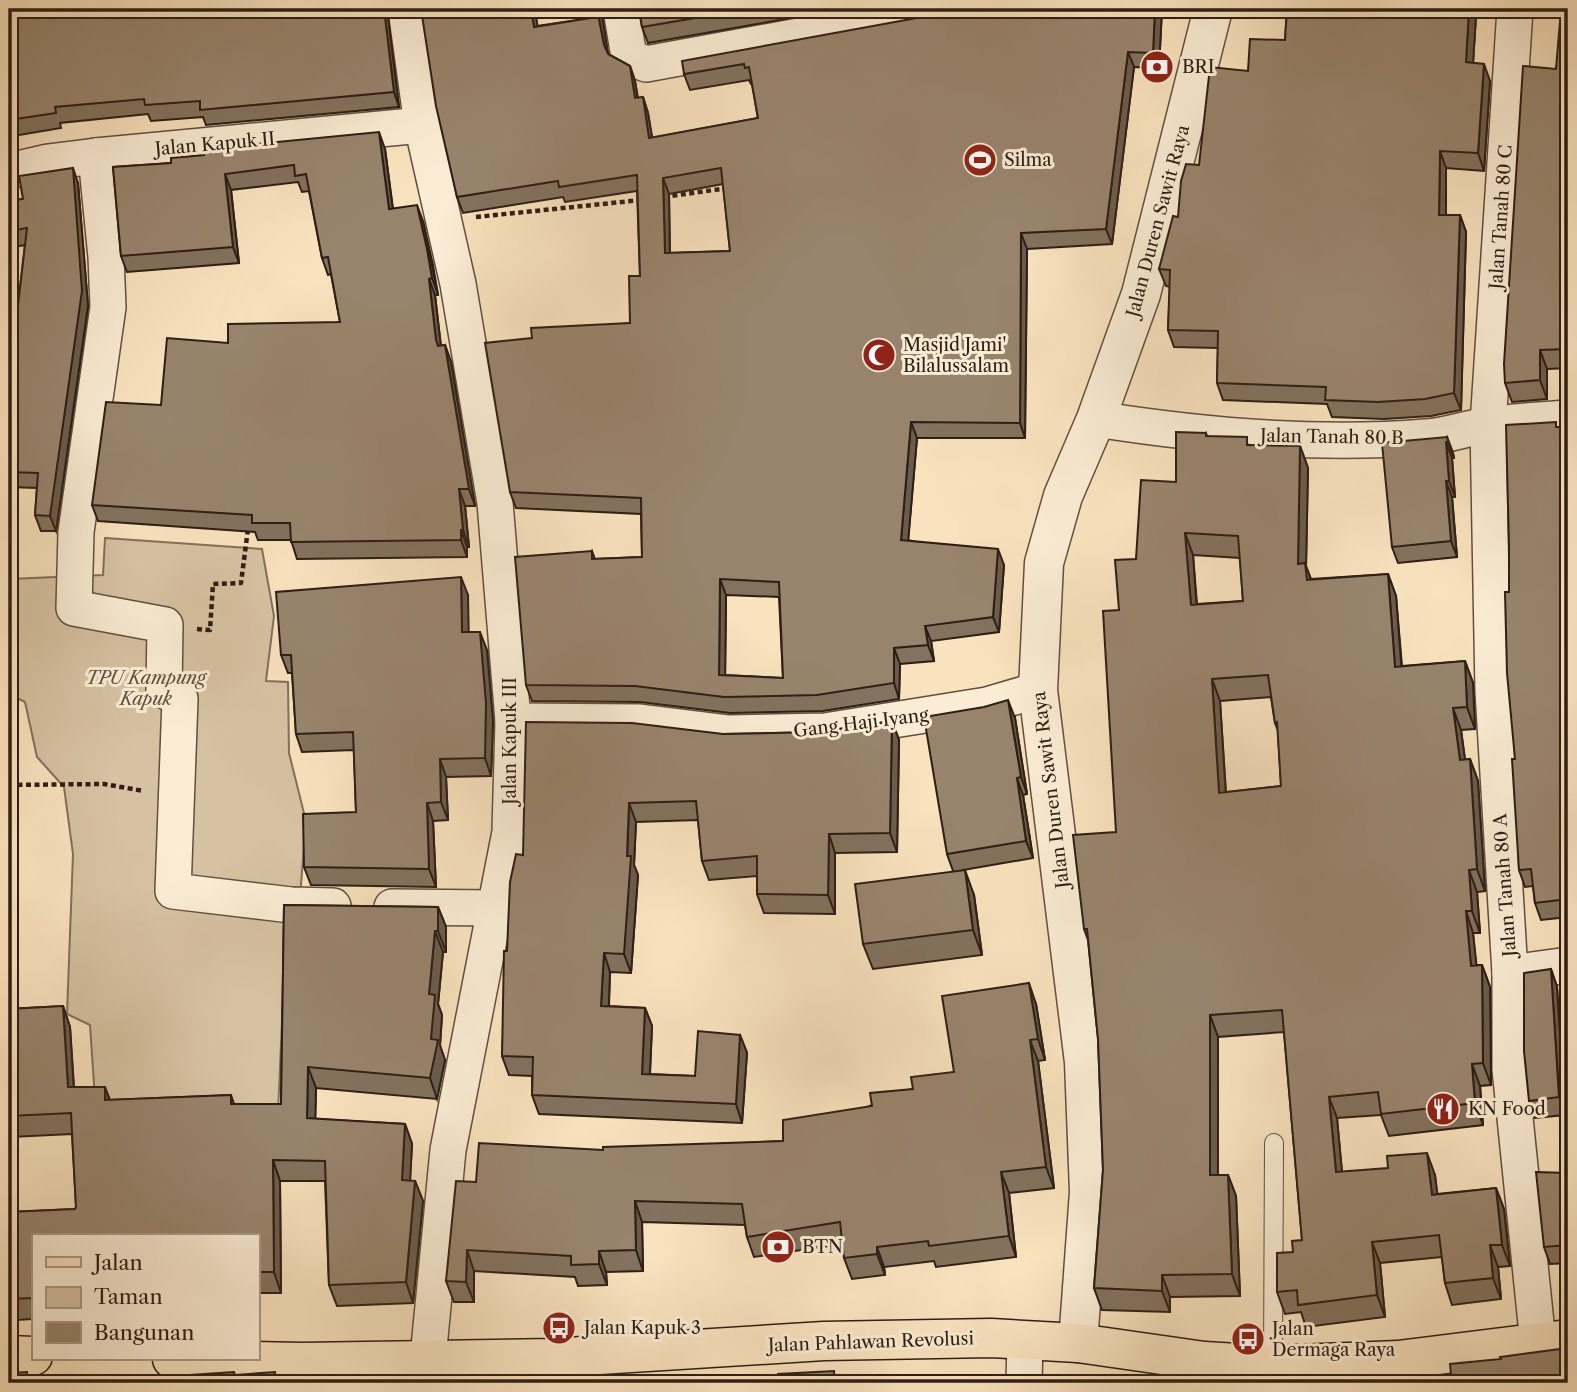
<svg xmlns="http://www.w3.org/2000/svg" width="1577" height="1392" font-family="'Libre Caslon Text',serif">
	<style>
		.green { fill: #d6c2a2; stroke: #82705c; stroke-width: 2 }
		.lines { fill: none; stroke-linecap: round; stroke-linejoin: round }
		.service-casing { stroke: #614f40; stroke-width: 20 }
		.minor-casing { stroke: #614f40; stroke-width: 38 }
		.tertiary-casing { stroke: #614f40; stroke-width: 41 }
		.primary-casing { stroke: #2e1e15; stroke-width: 41 }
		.path { stroke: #2e1e15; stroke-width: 4.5; stroke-dasharray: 5 3.5; stroke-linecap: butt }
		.service { stroke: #fbedd5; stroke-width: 18 }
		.minor { stroke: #fbedd5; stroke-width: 35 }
		.tertiary { stroke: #fbedd5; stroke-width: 38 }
		.primary { stroke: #f9e3bf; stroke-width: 38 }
		.wall { fill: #83725e; stroke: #2e1e15; stroke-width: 2; fill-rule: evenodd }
		.shaded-wall { fill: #6a5c4c; stroke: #2e1e15; stroke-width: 2 }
		.building { fill: #98846d; stroke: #2e1e15; stroke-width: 2; fill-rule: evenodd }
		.labels { text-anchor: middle; stroke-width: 6; stroke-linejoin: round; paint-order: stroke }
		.poi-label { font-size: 18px; fill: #2e1e15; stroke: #fbedd5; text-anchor: start }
		.street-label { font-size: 18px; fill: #2e1e15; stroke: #fbedd5 }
		.park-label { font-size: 18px; font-style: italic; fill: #604f3f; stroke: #fbedd5 }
	</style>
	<rect width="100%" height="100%" fill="#f9e3bf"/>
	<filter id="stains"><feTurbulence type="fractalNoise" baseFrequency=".00286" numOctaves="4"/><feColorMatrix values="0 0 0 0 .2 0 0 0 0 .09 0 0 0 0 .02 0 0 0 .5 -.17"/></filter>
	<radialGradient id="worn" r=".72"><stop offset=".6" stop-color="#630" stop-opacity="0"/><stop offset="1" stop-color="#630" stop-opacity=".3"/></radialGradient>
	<path class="green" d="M 105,538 L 262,549 L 274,616 L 266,681 L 288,682 L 289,753 L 306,821 L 300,897 L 287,902 L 278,1114 L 95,1099 L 90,1025 L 67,1014 L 73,854 L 64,787 L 37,757 L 25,702 L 9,694 L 9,579 L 103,575 Z"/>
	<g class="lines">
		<defs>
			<path id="service" d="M 1273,1365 L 1274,1143"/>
			<g id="minor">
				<path d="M 406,9 L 422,125 L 458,284 L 495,503 L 513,721 L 510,832 L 448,1150 L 428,1358"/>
				<path d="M 621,9 L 629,57 L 646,64 L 946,9"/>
				<path d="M 1515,9 L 1488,425 L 1493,691 L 1510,973 L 1510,1069 L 1538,1343"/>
				<path d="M 96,156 L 106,257 L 108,307 L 76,532 L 74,608 L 165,625 L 164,690 L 180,699 L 173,891 L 291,905 L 333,906"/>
				<path d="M 9,171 L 48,162 L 96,156 L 422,125"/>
				<path d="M 1096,419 C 1204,436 1316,446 1426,437 C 1447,436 1467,428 1488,425 C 1515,421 1542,420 1568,418"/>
				<path d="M 513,721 L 640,722 L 729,733 L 825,731 L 987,705 L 1038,690"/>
				<path d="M 392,907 L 496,908"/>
				<path d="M 1510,973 L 1568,965"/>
				<path d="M 1024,1383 L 1025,1340"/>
			</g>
			<path id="tertiary" d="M 1078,1343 L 1089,1192 L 1084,1062 L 1038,690 L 1044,563 L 1063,496 L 1096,419 L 1141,294 L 1213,9"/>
			<g id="primary">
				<path d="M 9,1355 L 33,1356"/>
				<path d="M 172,1359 L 302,1362 L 551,1358 L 824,1341 L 991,1338 L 1078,1343 L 1204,1361 L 1273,1365 L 1398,1360 L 1568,1339"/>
			</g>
		</defs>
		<use href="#service" class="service-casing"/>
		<use href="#minor" class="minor-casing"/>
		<use href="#tertiary" class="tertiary-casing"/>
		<use href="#primary" class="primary-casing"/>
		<g class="path">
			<path d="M 664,197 L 728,188"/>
			<path d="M 476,217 L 641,200"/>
			<path d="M 197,629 L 210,630 L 213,584 L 241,583 L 248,529"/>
			<path d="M 9,785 L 104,784 L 144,791"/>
		</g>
		<use href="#service" class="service"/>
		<use href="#minor" class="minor"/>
		<use href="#tertiary" class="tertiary"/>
		<use href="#primary" class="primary"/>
	</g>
	<g class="wall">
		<path d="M 9,9 L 387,9 L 399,107 L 206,125 L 203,117 L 151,121 L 148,114 L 60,123 L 61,128 L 13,136 L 15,149 L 9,151 Z"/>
		<path d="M 421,9 L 535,9 L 537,26 L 591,18 L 589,9 L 601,9 L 608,54 L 630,66 L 635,81 L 638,98 L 643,97 L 648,113 L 652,138 L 758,118 L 752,84 L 751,84 L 749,80 L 690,90 L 684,74 L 944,13 L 952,9 L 1162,9 L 1159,68 L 1134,67 L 1112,244 L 1027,249 L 1025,438 L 917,438 L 908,540 L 1004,565 L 999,632 L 931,641 L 934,661 L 900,664 L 899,699 L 823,711 L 730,713 L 640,702 L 532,701 L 526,685 L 592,551 L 595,559 L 642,557 L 641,514 L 516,508 L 510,492 L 532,338 L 630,323 L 640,276 L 637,191 L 565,202 L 563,197 L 463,213 L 457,197 ZM 723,184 L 730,251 L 670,253 L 669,194 ZM 726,595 L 779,597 L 783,678 L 725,675 Z"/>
		<path d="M 639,9 L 842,9 L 648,43 L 642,27 Z"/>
		<path d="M 1287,9 L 1473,9 L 1476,16 L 1473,63 L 1490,81 L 1484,171 L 1446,168 L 1446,215 L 1460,215 L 1466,232 L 1461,410 L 1431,416 L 1384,419 L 1332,417 L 1327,404 L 1223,400 L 1217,383 L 1218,348 L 1174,347 L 1168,330 L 1170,287 L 1166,286 L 1159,269 L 1178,217 L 1248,71 L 1285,40 Z"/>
		<path d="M 1568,9 L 1568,368 L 1547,369 L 1547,399 L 1512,402 L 1505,383 L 1556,69 Z"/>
		<path d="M 385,149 L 393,209 L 423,221 L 433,265 L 438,295 L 435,295 L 441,346 L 445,345 L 451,362 L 475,506 L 465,506 L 469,547 L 467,547 L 467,557 L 297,559 L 291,540 L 258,540 L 255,532 L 98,521 L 92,505 L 161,405 L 228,343 L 340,322 L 331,274 L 328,275 L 322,258 L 309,191 L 302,192 L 298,182 L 231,190 L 239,263 L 127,272 L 121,256 L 113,167 Z"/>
		<path d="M 78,183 L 88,306 L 56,531 L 41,531 L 35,515 L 37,488 L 9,487 L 9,331 L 15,331 L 25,245 L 9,248 L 9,201 L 23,199 Z"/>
		<path d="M 1558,427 L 1568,427 L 1568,917 L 1541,920 L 1535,903 L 1533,886 L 1525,887 L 1519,870 L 1509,592 Z"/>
		<path d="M 1206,433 L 1207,436 L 1250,445 L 1300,446 L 1308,468 L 1306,566 L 1311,579 L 1388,574 L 1396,596 L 1402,666 L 1465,661 L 1473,683 L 1475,729 L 1461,730 L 1465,760 L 1470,759 L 1478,781 L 1485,891 L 1477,892 L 1480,933 L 1473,933 L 1476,965 L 1482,965 L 1490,987 L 1491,1085 L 1480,1086 L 1483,1125 L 1389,1136 L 1381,1115 L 1337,1118 L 1342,1172 L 1435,1175 L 1437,1194 L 1496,1188 L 1504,1209 L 1510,1266 L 1498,1267 L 1501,1299 L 1452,1305 L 1445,1283 L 1442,1257 L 1380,1263 L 1385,1317 L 1306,1327 L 1301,1312 L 1285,1314 L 1277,1292 L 1293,1252 L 1302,1240 L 1284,1032 L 1218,1037 L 1218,1175 L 1228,1175 L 1236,1196 L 1240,1296 L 1170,1297 L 1170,1312 L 1102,1310 L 1094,1288 L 1103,1170 L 1098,1039 L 1088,940 L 1084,929 L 1116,832 L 1119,610 L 1136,559 L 1176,482 ZM 1193,555 L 1240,558 L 1243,601 L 1197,604 ZM 1271,697 L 1275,723 L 1278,731 L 1281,786 L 1226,792 L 1220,701 Z"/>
		<path d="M 1447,437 L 1453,453 L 1454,458 L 1452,458 L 1455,497 L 1452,497 L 1457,557 L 1398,563 L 1392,547 Z"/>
		<path d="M 468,595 L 468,632 L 487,650 L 493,722 L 491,776 L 446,777 L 448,820 L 433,821 L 436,887 L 311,885 L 304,867 L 356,812 L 354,750 L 302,752 L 296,734 L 292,673 L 288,673 L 281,655 Z"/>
		<path d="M 1015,718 L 1027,794 L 1023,795 L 1033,858 L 963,870 L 974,895 L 982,955 L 873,969 L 863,944 L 953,871 L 947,854 Z"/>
		<path d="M 892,721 L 899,740 L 897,852 L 835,853 L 835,914 L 764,913 L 757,894 L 757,876 L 709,880 L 702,861 L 698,820 L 636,822 L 634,865 L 638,875 L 631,973 L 610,972 L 609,1006 L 645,1008 L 652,1026 L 650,1074 L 695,1076 L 740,1035 L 747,1053 L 742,1123 L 539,1114 L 532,1095 L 532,1076 L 509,1075 L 502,1056 L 507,951 L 523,855 L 723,734 L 819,732 Z"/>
		<path d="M 284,905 L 438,907 L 446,927 L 446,952 L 443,952 L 438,1004 L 442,1015 L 440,1046 L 445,1060 L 437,1099 L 316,1088 L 315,1119 L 405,1124 L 412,1144 L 410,1181 L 415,1181 L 423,1201 L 413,1303 L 337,1306 L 329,1285 L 325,1181 L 280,1181 L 281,1293 L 257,1293 L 257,1236 L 33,1236 L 33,1319 L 16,1320 L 9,1299 L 9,1212 L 75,1209 L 76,1207 L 72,1134 L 10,1137 L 9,1135 L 9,1009 L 63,1006 L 70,1027 L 74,1087 L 105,1087 L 110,1100 L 231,1095 L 234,1104 L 281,1104 Z"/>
		<path d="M 1551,969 L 1557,987 L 1565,1115 L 1535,1118 L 1529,1101 Z"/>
		<path d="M 1036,1004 L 1045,1060 L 1038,1061 L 1054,1188 L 1009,1193 L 1016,1257 L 936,1267 L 934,1261 L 884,1267 L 885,1275 L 852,1279 L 844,1258 L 843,1244 L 754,1257 L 747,1237 L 745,1225 L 642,1222 L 643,1271 L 606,1272 L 607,1285 L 578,1286 L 575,1277 L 474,1271 L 474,1302 L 454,1302 L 446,1281 L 476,1182 L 603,1150 L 783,1141 L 954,1072 Z"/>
		<path d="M 1568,1173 L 1568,1263 L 1550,1264 L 1544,1247 Z"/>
	</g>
	<g class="shaded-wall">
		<path d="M 384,9 L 387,9 L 399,107 L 394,92 Z"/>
		<path d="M 531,9 L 535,9 L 540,43 L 534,27 Z"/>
		<path d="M 597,9 L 601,9 L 609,61 L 604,45 Z"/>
		<path d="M 1155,9 L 1162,9 L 1159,68 L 1153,53 Z"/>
		<path d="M 1469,9 L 1473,9 L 1476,16 L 1472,80 L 1466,62 Z"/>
		<path d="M 1128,52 L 1134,67 L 1112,244 L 1106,229 Z"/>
		<path d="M 1484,64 L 1490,81 L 1484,171 L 1478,153 Z"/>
		<path d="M 630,66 L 635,81 L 640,114 L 635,98 Z"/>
		<path d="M 643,97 L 648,113 L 655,154 L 649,138 Z"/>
		<path d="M 9,125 L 13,136 L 15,149 L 9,134 Z"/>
		<path d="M 379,132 L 385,149 L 395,226 L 389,209 Z"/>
		<path d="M 1440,151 L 1446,168 L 1446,232 L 1439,215 Z"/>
		<path d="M 73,168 L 78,183 L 88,306 L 56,531 L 50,516 Z"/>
		<path d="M 225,174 L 231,190 L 239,263 L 233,247 Z"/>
		<path d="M 663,178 L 669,194 L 670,269 L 665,253 Z"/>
		<path d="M 417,205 L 423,221 L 438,295 L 432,278 Z"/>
		<path d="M 1460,215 L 1466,232 L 1461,410 L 1454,393 Z"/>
		<path d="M 1021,233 L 1027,249 L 1025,438 L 1020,423 Z"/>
		<path d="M 429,279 L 435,295 L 442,356 L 436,340 Z"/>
		<path d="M 445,345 L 451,362 L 475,506 L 469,489 Z"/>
		<path d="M 1540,350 L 1547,369 L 1547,399 L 1540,380 Z"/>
		<path d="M 911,422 L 917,438 L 907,555 L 901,540 Z"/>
		<path d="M 1447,437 L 1453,453 L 1454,458 L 1448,442 Z"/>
		<path d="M 1446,442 L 1452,458 L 1455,497 L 1449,481 Z"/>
		<path d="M 1300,446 L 1308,468 L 1306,566 L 1313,585 L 1315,601 L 1298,564 Z"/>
		<path d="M 1446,481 L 1452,497 L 1457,557 L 1451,541 Z"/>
		<path d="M 459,489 L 465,506 L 469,547 L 463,530 Z"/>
		<path d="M 461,530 L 467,547 L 467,557 L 461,540 Z"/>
		<path d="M 1185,533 L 1193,555 L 1198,627 L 1191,605 Z"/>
		<path d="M 998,549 L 1004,565 L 999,632 L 993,617 Z"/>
		<path d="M 1388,574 L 1396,596 L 1403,688 L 1395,667 Z"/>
		<path d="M 461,577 L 468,595 L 469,650 L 462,632 Z"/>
		<path d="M 720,579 L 726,595 L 725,691 L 719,675 Z"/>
		<path d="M 925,626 L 931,641 L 934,661 L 928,645 Z"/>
		<path d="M 480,632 L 487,650 L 493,722 L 491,776 L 485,758 Z"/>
		<path d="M 894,648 L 900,664 L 899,699 L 894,683 Z"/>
		<path d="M 1465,661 L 1473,683 L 1475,729 L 1467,707 Z"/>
		<path d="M 1212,679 L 1220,701 L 1227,814 L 1219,793 Z"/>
		<path d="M 1008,700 L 1015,718 L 1027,794 L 1021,777 Z"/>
		<path d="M 1453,708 L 1461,730 L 1468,782 L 1460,760 Z"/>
		<path d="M 892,721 L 899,740 L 897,852 L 890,833 Z"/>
		<path d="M 440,759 L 446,777 L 448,820 L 441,802 Z"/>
		<path d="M 1470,759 L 1478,781 L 1485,891 L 1477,869 Z"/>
		<path d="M 1017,778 L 1023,795 L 1033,858 L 1026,841 Z"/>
		<path d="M 427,803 L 433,821 L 436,887 L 429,869 Z"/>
		<path d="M 629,803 L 636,822 L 634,865 L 638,875 L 631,973 L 624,954 Z"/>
		<path d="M 829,834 L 835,853 L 835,914 L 828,895 Z"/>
		<path d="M 965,870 L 974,895 L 982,955 L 973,930 Z"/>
		<path d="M 1469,870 L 1477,892 L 1480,933 L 1472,911 Z"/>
		<path d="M 438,907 L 446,927 L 446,952 L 438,931 Z"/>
		<path d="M 1466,911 L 1473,933 L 1479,988 L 1471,966 Z"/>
		<path d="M 435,931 L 443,952 L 438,1004 L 442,1015 L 440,1045 L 445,1060 L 437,1099 L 430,1078 L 431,1039 L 429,994 Z"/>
		<path d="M 604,953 L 610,972 L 608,1025 L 601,1006 Z"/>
		<path d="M 1482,965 L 1490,987 L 1491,1085 L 1483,1063 Z"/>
		<path d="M 1551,969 L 1557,987 L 1565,1115 L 1559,1097 Z"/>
		<path d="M 1029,983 L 1036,1004 L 1045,1060 L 1038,1039 Z"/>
		<path d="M 63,1006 L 70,1027 L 75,1108 L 68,1087 Z"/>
		<path d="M 645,1008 L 652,1026 L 649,1092 L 642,1074 Z"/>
		<path d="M 1210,1015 L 1218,1037 L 1218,1197 L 1210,1175 Z"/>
		<path d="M 740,1035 L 747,1053 L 742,1123 L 736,1104 Z"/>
		<path d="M 1030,1040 L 1038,1061 L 1054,1188 L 1046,1167 Z"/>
		<path d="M 1472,1064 L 1480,1086 L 1483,1125 L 1475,1103 Z"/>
		<path d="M 308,1067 L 316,1088 L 315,1139 L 307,1118 Z"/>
		<path d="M 105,1087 L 112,1107 L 105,1100 Z"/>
		<path d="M 1329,1097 L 1337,1118 L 1344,1194 L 1336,1172 Z"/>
		<path d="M 405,1124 L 412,1144 L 409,1201 L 402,1180 Z"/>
		<path d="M 1427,1153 L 1435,1175 L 1440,1216 L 1432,1195 Z"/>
		<path d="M 273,1160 L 280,1181 L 281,1293 L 274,1272 Z"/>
		<path d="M 1001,1172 L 1009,1193 L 1016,1257 L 1009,1236 Z"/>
		<path d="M 1228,1175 L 1236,1196 L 1240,1296 L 1232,1274 Z"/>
		<path d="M 415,1181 L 423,1201 L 413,1303 L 406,1282 Z"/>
		<path d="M 1496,1188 L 1504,1209 L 1510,1266 L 1502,1245 Z"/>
		<path d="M 635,1201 L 642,1222 L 643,1271 L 636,1250 Z"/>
		<path d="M 1372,1242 L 1380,1263 L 1385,1317 L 1377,1295 Z"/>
		<path d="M 1490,1245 L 1498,1267 L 1501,1299 L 1493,1278 Z"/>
		<path d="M 877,1247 L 884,1267 L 885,1275 L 877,1254 Z"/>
		<path d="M 467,1250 L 474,1271 L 474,1302 L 466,1282 Z"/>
		<path d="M 599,1251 L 606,1272 L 607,1285 L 599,1264 Z"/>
		<path d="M 1162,1275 L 1170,1297 L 1170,1312 L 1162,1291 Z"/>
	</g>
	<g class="building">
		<path d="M 9,9 L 384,9 L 394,92 L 200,110 L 200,101 L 145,105 L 144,99 L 55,107 L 56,113 L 9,120 Z"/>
		<path d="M 421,9 L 531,9 L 534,27 L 591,18 L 589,9 L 597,9 L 604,45 L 608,54 L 630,66 L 635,98 L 643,97 L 649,138 L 758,118 L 749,67 L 745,68 L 744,64 L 684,74 L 682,61 L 944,13 L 952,9 L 1155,9 L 1153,53 L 1128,52 L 1106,229 L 1021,233 L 1020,423 L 911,422 L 901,540 L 998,549 L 993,617 L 925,626 L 928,645 L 894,648 L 894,683 L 817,695 L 724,697 L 635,686 L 526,685 L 515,557 L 592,551 L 592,559 L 642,557 L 641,498 L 510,492 L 485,343 L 532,338 L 531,328 L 630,323 L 629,276 L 640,276 L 637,175 L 559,187 L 558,181 L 457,197 L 436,106 ZM 721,168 L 730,251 L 665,253 L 663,178 ZM 720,579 L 779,582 L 783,678 L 719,675 Z"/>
		<path d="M 639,9 L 748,9 L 642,27 Z"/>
		<path d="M 1287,9 L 1469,9 L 1466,62 L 1484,64 L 1478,153 L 1440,151 L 1439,215 L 1460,215 L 1454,393 L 1425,399 L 1378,402 L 1325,400 L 1326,387 L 1217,383 L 1218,331 L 1168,330 L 1170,270 L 1159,269 L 1173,216 L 1178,217 L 1181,181 L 1186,164 L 1199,165 L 1210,67 L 1248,71 L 1250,39 L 1285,40 Z"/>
		<path d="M 1561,9 L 1568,9 L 1568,349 L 1540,350 L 1540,380 L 1505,383 L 1504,364 L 1523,66 L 1556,69 Z"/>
		<path d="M 379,132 L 389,209 L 417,205 L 427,249 L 432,278 L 429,279 L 436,340 L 438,346 L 445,345 L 469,489 L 459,489 L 463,530 L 461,530 L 461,540 L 291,542 L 290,523 L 252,523 L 252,515 L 92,505 L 106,402 L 161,405 L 167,338 L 228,343 L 228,324 L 340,322 L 328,257 L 322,258 L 306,174 L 295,176 L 294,165 L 225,174 L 233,247 L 121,256 L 113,167 L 171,163 L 171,158 L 204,155 L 204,149 Z"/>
		<path d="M 73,168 L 82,291 L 50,516 L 35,515 L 38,473 L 9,472 L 9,331 L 15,331 L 27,228 L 9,231 L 9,201 L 23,199 L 19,176 Z"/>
		<path d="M 1556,422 L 1556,427 L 1568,427 L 1568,899 L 1535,903 L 1531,869 L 1519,870 L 1512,759 L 1515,759 L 1507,673 L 1505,592 L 1509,592 L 1509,546 L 1506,425 Z"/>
		<path d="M 1176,432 L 1206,433 L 1206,436 L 1247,437 L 1247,445 L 1300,446 L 1298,564 L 1305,563 L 1307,580 L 1388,574 L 1395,667 L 1465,661 L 1467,707 L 1453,708 L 1460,760 L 1470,759 L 1477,869 L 1469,870 L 1472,911 L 1466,911 L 1471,966 L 1482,965 L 1483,1063 L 1472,1064 L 1475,1103 L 1381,1114 L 1378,1092 L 1329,1097 L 1336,1172 L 1388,1168 L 1387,1156 L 1427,1153 L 1432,1195 L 1496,1188 L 1502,1245 L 1490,1245 L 1493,1278 L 1445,1283 L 1439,1235 L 1372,1242 L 1377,1295 L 1298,1305 L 1297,1290 L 1277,1292 L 1277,1253 L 1293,1252 L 1292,1241 L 1302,1240 L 1282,1010 L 1210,1015 L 1210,1175 L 1228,1175 L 1232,1274 L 1162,1275 L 1162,1291 L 1094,1288 L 1103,1170 L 1098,1039 L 1087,929 L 1084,929 L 1073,835 L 1116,832 L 1103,611 L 1119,610 L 1115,560 L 1136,559 L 1141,480 L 1176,482 ZM 1185,533 L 1238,536 L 1243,601 L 1191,605 ZM 1268,675 L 1275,723 L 1277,722 L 1281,786 L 1219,793 L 1212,679 Z"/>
		<path d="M 1447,437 L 1448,442 L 1446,442 L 1449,481 L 1446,481 L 1451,541 L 1392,547 L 1382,443 Z"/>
		<path d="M 461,577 L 462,632 L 480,632 L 486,703 L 485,758 L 440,759 L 441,802 L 427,803 L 429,869 L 304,867 L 303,814 L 356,812 L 353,732 L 296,734 L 291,655 L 281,655 L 276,592 Z"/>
		<path d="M 1008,700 L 1021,777 L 1017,778 L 1026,841 L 947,854 L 924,717 L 984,707 Z"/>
		<path d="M 892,721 L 890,833 L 829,834 L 828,895 L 757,894 L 757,856 L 702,861 L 696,801 L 629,803 L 627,856 L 631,856 L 624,954 L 604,953 L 601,1006 L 645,1008 L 642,1074 L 695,1076 L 698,1031 L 740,1035 L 736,1104 L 532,1095 L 533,1057 L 502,1056 L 504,951 L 507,951 L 510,882 L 516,854 L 523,855 L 526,722 L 632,723 L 723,734 L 819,732 Z"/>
		<path d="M 965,870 L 973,930 L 863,944 L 855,884 Z"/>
		<path d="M 284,905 L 438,907 L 438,931 L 435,931 L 429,994 L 435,995 L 431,1039 L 438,1040 L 430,1078 L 308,1067 L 307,1118 L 405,1124 L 402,1180 L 415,1181 L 406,1282 L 329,1285 L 325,1161 L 273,1160 L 274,1272 L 257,1272 L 257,1236 L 33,1236 L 33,1298 L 9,1299 L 9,1212 L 75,1209 L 76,1207 L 71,1113 L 9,1116 L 9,1009 L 63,1006 L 68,1087 L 105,1087 L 105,1100 L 231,1095 L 231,1104 L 281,1104 Z"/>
		<path d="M 1551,969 L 1559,1097 L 1529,1101 L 1524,1051 L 1524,973 Z"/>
		<path d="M 1029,983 L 1038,1039 L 1030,1040 L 1046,1167 L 1001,1172 L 1009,1236 L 929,1246 L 928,1241 L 877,1247 L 877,1254 L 844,1258 L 840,1222 L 747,1237 L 742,1204 L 635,1201 L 636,1250 L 599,1251 L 599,1264 L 571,1265 L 571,1256 L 467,1250 L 466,1282 L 446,1281 L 456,1181 L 476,1182 L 479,1143 L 603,1150 L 603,1147 L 783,1141 L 783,1120 L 872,1106 L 870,1093 L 913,1089 L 911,1077 L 954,1072 L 942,996 Z"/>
		<path d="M 1536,1172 L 1568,1173 L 1568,1245 L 1544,1247 Z"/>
		<path d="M 1568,1348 L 1568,1383 L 1452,1383 L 1450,1364 L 1501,1359 L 1500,1357 Z"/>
		<path d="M 834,1371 L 835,1383 L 872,1380 L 873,1383 L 874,1383 L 778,1383 L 778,1374 Z"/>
		<path d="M 27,1372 L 27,1383 L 9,1383 L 9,1373 Z"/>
		<path d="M 234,1372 L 235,1375 L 275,1372 L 276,1383 L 161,1383 L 160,1377 Z"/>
		<path d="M 406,1375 L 407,1383 L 332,1383 Z"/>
		<path d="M 1027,1380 L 1059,1383 L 1019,1383 Z"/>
	</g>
	<defs>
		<symbol id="bank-disc" viewBox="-11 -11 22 22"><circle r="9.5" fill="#8f2418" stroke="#fbedd5"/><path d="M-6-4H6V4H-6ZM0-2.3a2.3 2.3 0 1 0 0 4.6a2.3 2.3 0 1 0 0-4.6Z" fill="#fff"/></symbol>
		<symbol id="stadium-disc" viewBox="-11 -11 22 22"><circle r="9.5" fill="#8f2418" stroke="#fbedd5"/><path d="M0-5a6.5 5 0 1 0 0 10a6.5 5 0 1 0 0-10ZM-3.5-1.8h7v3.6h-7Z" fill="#fff"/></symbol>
		<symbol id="mosque-disc" viewBox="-11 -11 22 22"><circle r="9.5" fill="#8f2418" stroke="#fbedd5"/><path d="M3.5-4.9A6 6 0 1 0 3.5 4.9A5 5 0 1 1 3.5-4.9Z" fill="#fff"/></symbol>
		<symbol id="restaurant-disc" viewBox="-11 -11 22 22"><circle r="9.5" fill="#8f2418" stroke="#fbedd5"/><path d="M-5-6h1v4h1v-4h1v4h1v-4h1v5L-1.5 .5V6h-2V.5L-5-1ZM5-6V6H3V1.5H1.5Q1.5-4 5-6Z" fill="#fff"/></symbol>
		<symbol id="bus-disc" viewBox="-11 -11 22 22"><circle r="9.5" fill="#8f2418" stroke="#fbedd5"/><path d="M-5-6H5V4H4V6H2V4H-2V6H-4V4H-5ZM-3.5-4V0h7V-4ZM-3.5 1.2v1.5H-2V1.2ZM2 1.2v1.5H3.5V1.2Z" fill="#fff"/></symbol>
	</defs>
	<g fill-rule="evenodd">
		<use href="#bank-disc" x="1138" y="48" width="38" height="38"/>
		<use href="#stadium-disc" x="961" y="141" width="38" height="38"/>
		<use href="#mosque-disc" x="860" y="336" width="38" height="38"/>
		<use href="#restaurant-disc" x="1424" y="1090" width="38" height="38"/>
		<use href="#bank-disc" x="759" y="1228" width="38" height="38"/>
		<use href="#bus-disc" x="540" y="1309" width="38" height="38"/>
		<use href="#bus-disc" x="1229" y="1320" width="38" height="38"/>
	</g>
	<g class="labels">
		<g class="poi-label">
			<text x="1182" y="73">BRI</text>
			<text x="1004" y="166">Silma</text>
			<text x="903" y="351">Masjid Jami'<tspan x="903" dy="21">Bilalussalam</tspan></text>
			<text x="1468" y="1115">KN Food</text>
			<text x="802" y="1253">BTN</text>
			<text x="584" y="1334">Jalan Kapuk 3</text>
			<text x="1272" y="1335">Jalan<tspan x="1272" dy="21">Dermaga Raya</tspan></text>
		</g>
		<g class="street-label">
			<text transform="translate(215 144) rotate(-5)" y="6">Jalan Kapuk II</text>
			<text transform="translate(1501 217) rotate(-86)" y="6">Jalan Tanah 80 C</text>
			<text transform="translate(1158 221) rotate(-75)" y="6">Jalan Duren Sawit Raya</text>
			<text transform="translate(1332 437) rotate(1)" y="6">Jalan Tanah 80 B</text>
			<text transform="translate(861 723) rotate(-7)" y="6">Gang Haji Iyang</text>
			<text transform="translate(510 741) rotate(-90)" y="6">Jalan Kapuk III</text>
			<text transform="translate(1051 790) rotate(-97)" y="6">Jalan Duren Sawit Raya</text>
			<text transform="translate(1505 885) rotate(-94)" y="6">Jalan Tanah 80 A</text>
			<text transform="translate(871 1342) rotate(-2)" y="6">Jalan Pahlawan Revolusi</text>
		</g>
		<g class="park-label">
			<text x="146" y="684">TPU Kampung<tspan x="146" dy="21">Kapuk</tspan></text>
		</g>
	</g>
	<rect width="1577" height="1392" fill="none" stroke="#f9e3bf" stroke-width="35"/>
	<rect x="10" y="10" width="1556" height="1371" fill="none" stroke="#2e1e15" stroke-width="3.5"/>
	<rect x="18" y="18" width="1542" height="1357" fill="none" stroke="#2e1e15" stroke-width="2"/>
	<rect x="32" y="1234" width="228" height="126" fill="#fbedd5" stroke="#a99a88" stroke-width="2"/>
	<rect x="46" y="1257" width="35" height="10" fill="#f9e3bf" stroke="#a99a88" stroke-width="2"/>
	<text x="94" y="1270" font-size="21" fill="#2e1e15">Jalan</text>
	<rect x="46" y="1287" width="35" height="21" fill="#d6c2a2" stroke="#a99a88" stroke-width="2"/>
	<text x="94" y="1304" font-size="21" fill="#2e1e15">Taman</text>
	<rect x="46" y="1322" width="35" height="21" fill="#98846d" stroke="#a99a88" stroke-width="2"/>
	<text x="94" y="1340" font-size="21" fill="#2e1e15">Bangunan</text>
	<rect width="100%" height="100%" filter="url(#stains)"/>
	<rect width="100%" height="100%" fill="url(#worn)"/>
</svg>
